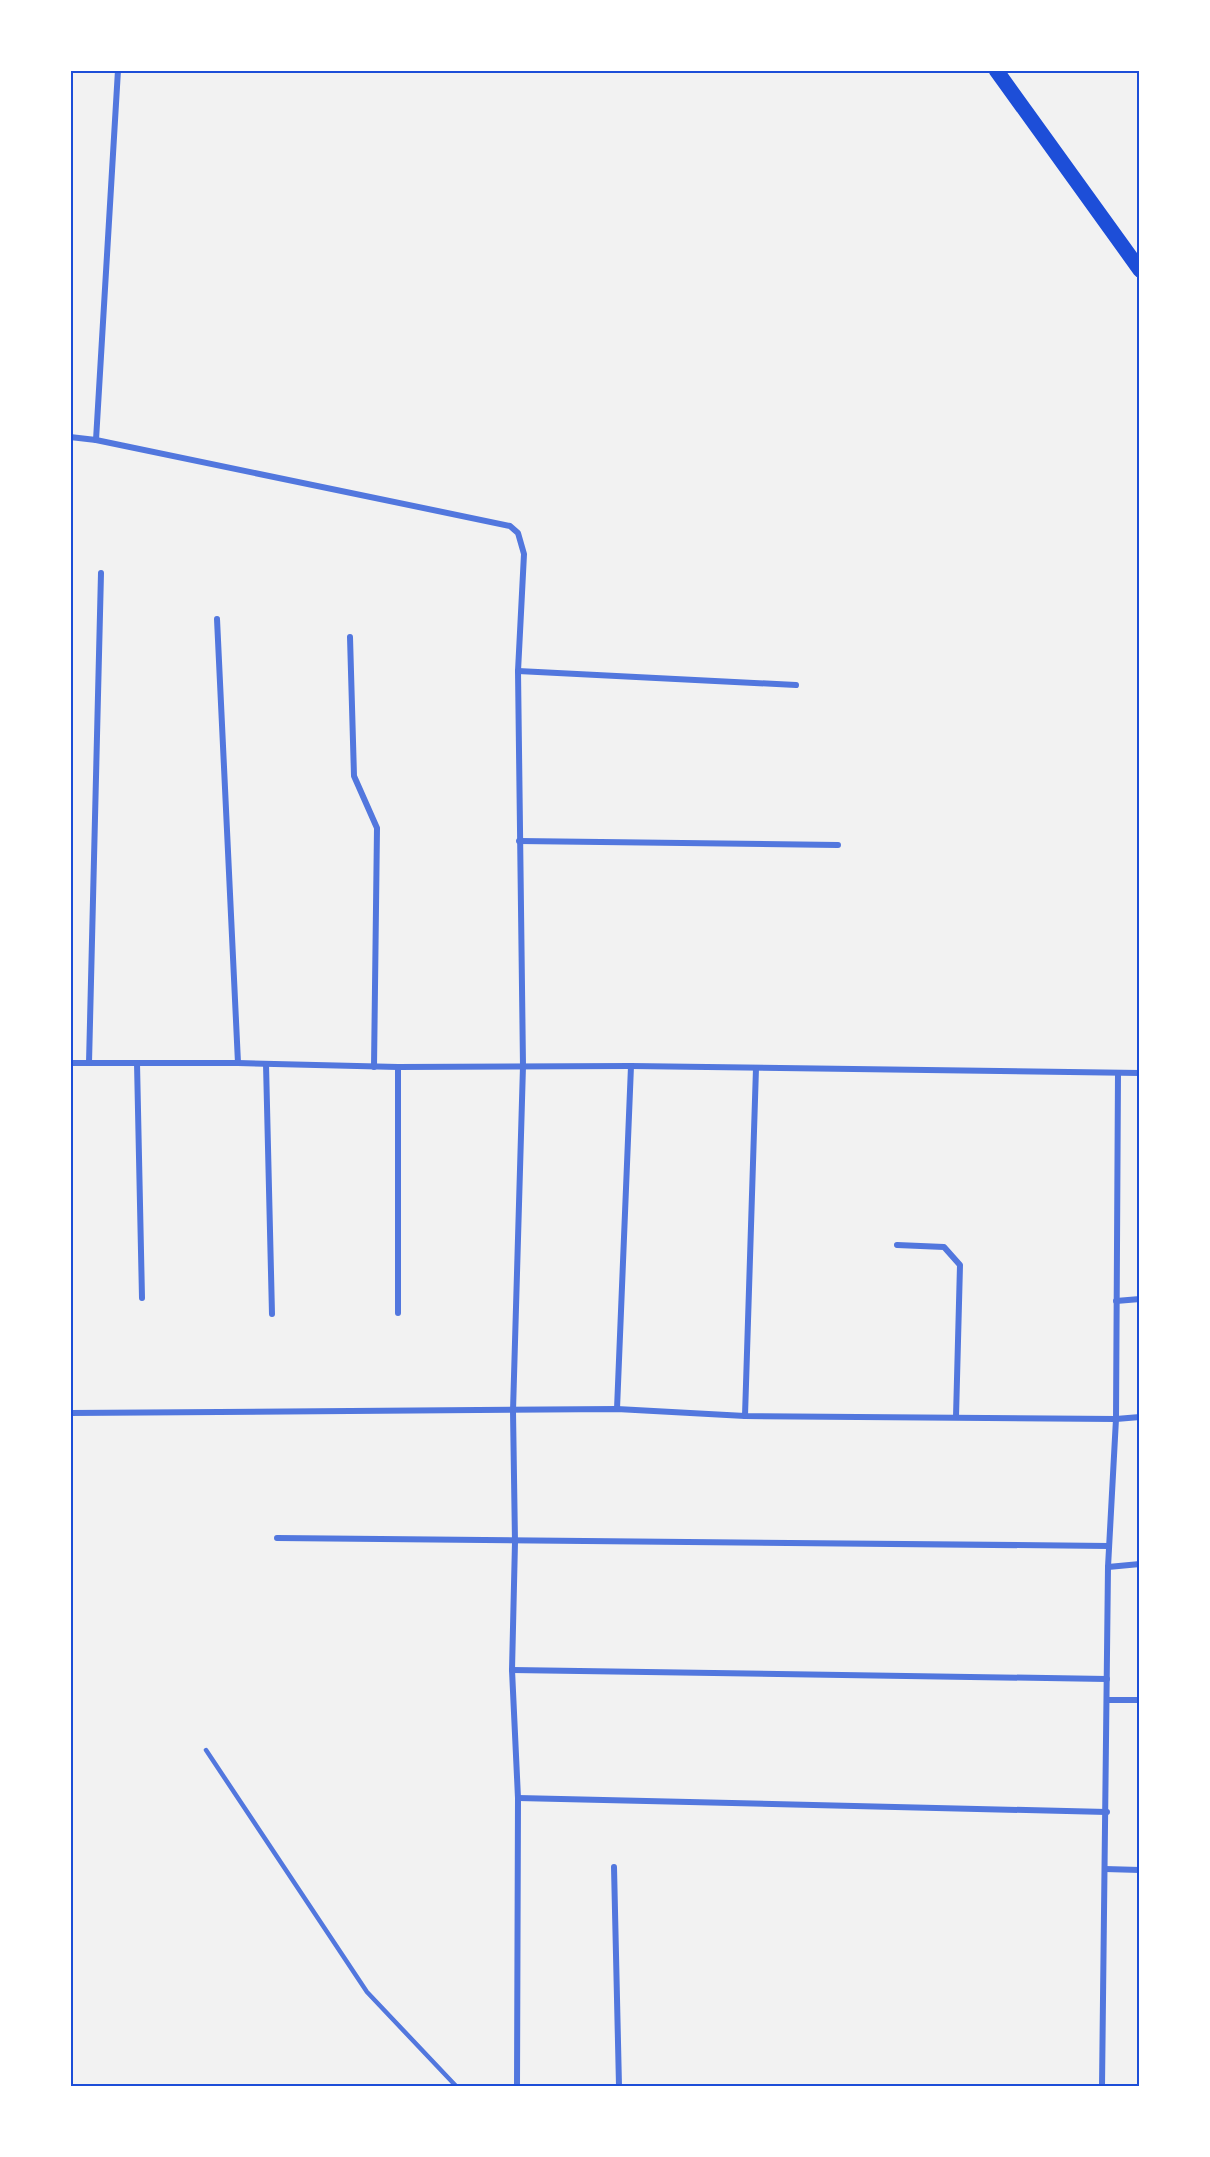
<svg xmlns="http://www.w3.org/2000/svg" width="1210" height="2157" font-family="'Source Sans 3',sans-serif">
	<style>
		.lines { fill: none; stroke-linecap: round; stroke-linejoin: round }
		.service { stroke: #5277de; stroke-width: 4.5 }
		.minor { stroke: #5277de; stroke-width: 6 }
		.primary { stroke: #1d4ed8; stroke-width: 15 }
		.neatline { fill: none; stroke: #1d4ed8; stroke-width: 2 }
	</style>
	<rect width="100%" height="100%" fill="#f2f2f2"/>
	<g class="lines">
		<path class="service" d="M 206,1750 L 367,1992 L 456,2086"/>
		<g class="minor">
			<path d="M 70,437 L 96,440 L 510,526 L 518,533 L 524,554 L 518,671 L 523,1066 L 513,1411 L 515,1542 L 512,1670 L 518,1798 L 517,2086"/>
			<path d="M 96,440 L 118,70"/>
			<path d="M 217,619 L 238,1063"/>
			<path d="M 350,637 L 354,776 L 377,828 L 374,1067"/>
			<path d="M 518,671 L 796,685"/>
			<path d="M 519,841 L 838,845"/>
			<path d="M 70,1063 L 238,1063 L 398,1067 L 631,1066 L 1140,1073"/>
			<path d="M 89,1063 L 101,573"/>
			<path d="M 137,1063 L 142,1298"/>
			<path d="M 266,1064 L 272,1314"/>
			<path d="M 398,1067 L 398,1313"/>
			<path d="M 897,1245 L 944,1247 L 960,1265 L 956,1417"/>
			<path d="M 1116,1301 L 1140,1299"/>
			<path d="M 617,1409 L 631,1066"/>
			<path d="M 70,1413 L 617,1409 L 745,1416 L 1116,1419 L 1140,1417"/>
			<path d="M 745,1416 L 756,1068"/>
			<path d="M 277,1538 L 1109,1546"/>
			<path d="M 1108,1567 L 1140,1564"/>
			<path d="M 512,1670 L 1107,1679"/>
			<path d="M 1107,1700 L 1140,1700"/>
			<path d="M 518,1798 L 1107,1812"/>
			<path d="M 614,1867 L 619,2086"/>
			<path d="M 1105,1869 L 1140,1870"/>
			<path d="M 1102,2086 L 1108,1567 L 1116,1419 L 1118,1073"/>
		</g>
		<path class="primary" d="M 996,70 L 1140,270"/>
	</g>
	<rect width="1210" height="2157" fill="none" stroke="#ffffff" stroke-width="144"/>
	<rect x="72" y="72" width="1066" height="2013" class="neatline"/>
</svg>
